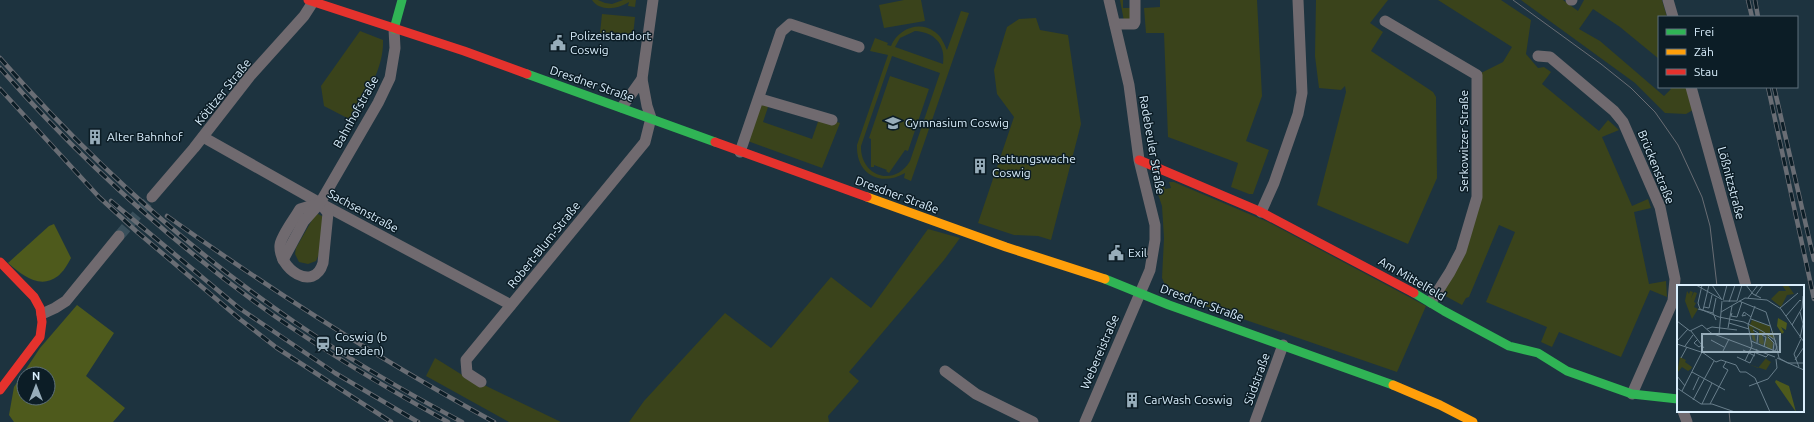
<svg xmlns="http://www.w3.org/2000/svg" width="1814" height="422" font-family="Ubuntu,sans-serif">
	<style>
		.green { fill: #3a431b; fill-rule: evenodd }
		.forest { fill: #4e5a1c; fill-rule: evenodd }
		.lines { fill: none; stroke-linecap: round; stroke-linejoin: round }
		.street-tunnel { stroke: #394f5b; stroke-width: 11; stroke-dasharray: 11 5.5; stroke-linecap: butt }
		.street { stroke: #706a6f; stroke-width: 11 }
		.fast { stroke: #30b455; stroke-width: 9 }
		.slow { stroke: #ff9f0a; stroke-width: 9 }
		.jam { stroke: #e5322d; stroke-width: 9 }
		.tram { stroke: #696d74; stroke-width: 1 }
		.rail-casing { stroke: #696d74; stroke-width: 4.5 }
		.rail { stroke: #0c1d26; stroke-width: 3; stroke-dasharray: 9; stroke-linecap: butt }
		.labels { text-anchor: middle; stroke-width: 3; stroke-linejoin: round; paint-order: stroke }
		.poi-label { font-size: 12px; fill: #d9eefc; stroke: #0c1d26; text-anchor: start }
		.street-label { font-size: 12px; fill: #d9eefc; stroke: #0c1d26 }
		.inset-road { fill: none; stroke: #687e8b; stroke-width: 1 }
		.view { fill: #97adba; fill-opacity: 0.15; stroke: #97adba; stroke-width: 2 }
		.inset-edge { fill: none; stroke: #d9eefc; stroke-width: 2 }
	</style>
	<rect width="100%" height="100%" fill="#1d333f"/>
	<g class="green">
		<path d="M 592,0 L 598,0 L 605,3 L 612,4 L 623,0 L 636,0 L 635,7 L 628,6 L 629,2 C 618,9 600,12 592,0 Z"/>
		<path d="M 904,0 L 921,0 L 925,21 L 884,28 L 879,5 Z"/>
		<path d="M 1120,0 L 1123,0 L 1123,8 L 1132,8 L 1131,21 L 1124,21 Z"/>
		<path d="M 1160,0 L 1257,0 L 1262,96 L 1246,141 L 1269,150 L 1253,194 L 1249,194 L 1231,187 L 1238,163 L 1168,137 L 1164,33 L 1146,33 L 1144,8 L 1160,7 Z"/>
		<path d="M 1316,0 L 1388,0 L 1370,23 L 1383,32 L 1371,51 L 1433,92 L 1436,97 L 1437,178 L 1408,244 L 1317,205 L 1346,92 L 1345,86 L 1341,90 L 1319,88 L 1315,56 Z"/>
		<path d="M 1438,0 L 1501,0 L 1531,20 L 1526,54 L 1538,68 L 1544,67 L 1551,72 L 1542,84 L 1599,131 L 1608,120 L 1619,130 L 1602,137 L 1632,206 L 1648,199 L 1651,208 L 1634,212 L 1649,284 L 1666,281 L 1667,297 L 1650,290 L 1621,357 L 1559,332 L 1552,347 L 1541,342 L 1547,327 L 1486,302 L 1515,232 L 1499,225 L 1469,297 L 1466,298 L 1462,305 L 1438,292 L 1473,211 L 1477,75 L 1503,62 L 1512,47 Z"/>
		<path d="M 1521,0 L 1563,0 L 1578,11 L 1584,0 L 1662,0 L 1667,17 L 1659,17 L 1659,59 L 1620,27 L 1593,9 L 1579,29 L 1600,41 L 1664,96 L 1671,89 L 1669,87 L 1686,87 L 1693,110 L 1686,114 L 1665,113 L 1635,83 Z"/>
		<path d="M 961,11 L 969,13 L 911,181 L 904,178 L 905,173 C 881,187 856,175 857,145 L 888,55 L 870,51 L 875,38 L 888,43 L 887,45 L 891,46 C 898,29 919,20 935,32 C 942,37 944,44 947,50 ZM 915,31 C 934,32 946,44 943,64 L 895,47 L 900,38 ZM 892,56 L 940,73 L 910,161 C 894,188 860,176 861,146 Z"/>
		<path d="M 602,14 L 635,17 L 633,36 L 600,33 Z"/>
		<path d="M 1036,18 L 1040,30 L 1068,35 L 1081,124 L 1051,240 L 1038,236 L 1014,235 L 978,223 L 1014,117 L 997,94 L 994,70 L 1007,27 L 1019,19 Z"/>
		<path d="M 360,31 L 383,40 C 384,69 366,95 351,120 L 324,106 L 321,86 Z"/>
		<path d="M 890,76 L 929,89 L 908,151 L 905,150 L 889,173 L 886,171 L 887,170 L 874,165 L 874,167 L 871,167 L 871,139 L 869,138 Z"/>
		<path d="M 760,99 L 768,107 L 763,122 L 812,139 L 820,116 L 840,123 L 822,168 L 745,140 Z"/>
		<path d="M 1169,182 L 1174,182 L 1268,222 L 1426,306 L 1397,372 L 1176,296 L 1165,285 L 1162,278 L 1164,238 L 1162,206 L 1158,194 L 1160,187 L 1164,183 L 1165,189 L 1171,188 Z"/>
		<path d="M 316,213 L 324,217 L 320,252 L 316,261 L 308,264 L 299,262 L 295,254 L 296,248 Z"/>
		<path d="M 928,229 L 960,238 L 944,260 L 849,372 L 859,381 L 828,416 L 829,422 L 629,422 L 644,401 L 725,313 L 771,348 L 831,277 L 871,308 Z"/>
		<path d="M 435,358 L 480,386 L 482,384 L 561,422 L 509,422 L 426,376 Z"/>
	</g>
	<g class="forest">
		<path d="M 54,224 L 71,258 C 68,264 63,272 58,276 C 40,290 22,275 8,263 L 49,226 Z"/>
		<path d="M 77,305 L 114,333 L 86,376 L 125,408 L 113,422 L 14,422 L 9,415 L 14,387 L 40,348 ZM 24,374 L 48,374 L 48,398 L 24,398 Z"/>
	</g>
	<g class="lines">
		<path class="street-tunnel" d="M 119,236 L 152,197"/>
		<g class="street">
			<path d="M 1571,0 L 1572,0"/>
			<path d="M 1668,0 L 1673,17"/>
			<path d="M 1385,21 L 1477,75 L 1477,197 L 1461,251 L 1450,272 L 1431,302"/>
			<path d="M 1115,24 L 1134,24 L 1135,22 L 1135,0"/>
			<path d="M 1538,56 L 1550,57 L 1614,111 L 1623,122 L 1660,207 L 1675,279 L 1673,301 L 1632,394"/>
			<path d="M 642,79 L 653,0"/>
			<path d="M 1691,87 L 1746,286"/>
			<path d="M 760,99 L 832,120"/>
			<path d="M 203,137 L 320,203 L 511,305"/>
			<path d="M 740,152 L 781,32 L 790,24 L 859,47"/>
			<path d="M 152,197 L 194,148 L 250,76 L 304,16 L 313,2"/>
			<path d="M 320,203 L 328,213 L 323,263 C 314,293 278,269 280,245 C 281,236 295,218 300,209 Z"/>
			<path d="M 1261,212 L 1274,183 L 1298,114 L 1302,93 L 1298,0"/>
			<path d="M 283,260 L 304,221 L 320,203 L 378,103 L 390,78 L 395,48 L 394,29"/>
			<path d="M 42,314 L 55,308 L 66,301 L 119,236"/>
			<path d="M 945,371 L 976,394 L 1033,422"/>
			<path d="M 481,382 L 467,373 L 466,360 L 645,142 L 651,118 L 647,106 L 642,79 L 622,107"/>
			<path d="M 1683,411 L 1687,422"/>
			<path d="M 1085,422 L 1150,270 L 1155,240 L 1155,225 L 1139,160 L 1129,85 L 1109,0"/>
			<path d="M 1255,422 L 1283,345"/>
		</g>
		<g class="fast">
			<path d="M 394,29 L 402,0"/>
			<path d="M 527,74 L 715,142"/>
			<path d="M 1105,279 L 1169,305 L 1393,385"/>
			<path d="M 1414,293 L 1444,311 L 1509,346 L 1538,353 L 1567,371 L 1632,394 L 1678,399"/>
		</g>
		<g class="slow">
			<path d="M 867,197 L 1006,247 L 1105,279"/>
			<path d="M 1393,385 L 1440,405 L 1473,422"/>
		</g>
		<g class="jam">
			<path d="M 308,0 L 464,51 L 527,74"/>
			<path d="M 715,142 L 867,197"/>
			<path d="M 1139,160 L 1261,212 L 1414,293"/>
			<path d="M 0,262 L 34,297 L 40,308 L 42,322 L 40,337 L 0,390"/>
		</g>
		<g class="tram">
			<path d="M 1513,0 L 1601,64 L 1631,88 L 1655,112 L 1678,145 L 1702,197 L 1710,226 L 1717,286"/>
			<path d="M 1729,411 L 1730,422"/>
		</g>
		<defs>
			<g id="rail">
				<path d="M 1748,0 L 1752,17"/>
				<path d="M 1755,0 L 1758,17"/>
				<path d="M 0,58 C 87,157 187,249 296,323 C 349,359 405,392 462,422"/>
				<path d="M 0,68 C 81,160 173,244 273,315 C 329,354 388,389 448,422"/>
				<path d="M 1768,87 L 1814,299"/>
				<path d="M 1774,87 L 1814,260"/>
				<path d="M 0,89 L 99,197 L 136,231 L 241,320 L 277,348 L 391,422"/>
				<path d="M 111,201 L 239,308 L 335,373 L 418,422"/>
				<path d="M 167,216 C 271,290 382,361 494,422"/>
			</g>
		</defs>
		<use href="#rail" class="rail-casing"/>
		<use href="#rail" class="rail"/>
	</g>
	<defs>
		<symbol id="civic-bare" viewBox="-9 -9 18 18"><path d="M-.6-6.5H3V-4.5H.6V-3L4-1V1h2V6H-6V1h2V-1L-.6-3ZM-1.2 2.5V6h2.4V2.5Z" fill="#97adba" stroke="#0c1d26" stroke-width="2.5" paint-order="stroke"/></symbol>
		<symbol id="school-bare" viewBox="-9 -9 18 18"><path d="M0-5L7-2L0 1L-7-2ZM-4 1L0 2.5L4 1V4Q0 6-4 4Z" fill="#97adba" stroke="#0c1d26" stroke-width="2.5" paint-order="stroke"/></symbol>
		<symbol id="building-bare" viewBox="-9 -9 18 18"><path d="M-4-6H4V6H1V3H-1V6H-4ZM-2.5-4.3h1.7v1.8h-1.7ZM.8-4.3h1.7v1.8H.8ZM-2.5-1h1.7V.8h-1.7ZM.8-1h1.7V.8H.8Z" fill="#97adba" stroke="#0c1d26" stroke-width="2.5" paint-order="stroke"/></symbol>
		<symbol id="station-bare" viewBox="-9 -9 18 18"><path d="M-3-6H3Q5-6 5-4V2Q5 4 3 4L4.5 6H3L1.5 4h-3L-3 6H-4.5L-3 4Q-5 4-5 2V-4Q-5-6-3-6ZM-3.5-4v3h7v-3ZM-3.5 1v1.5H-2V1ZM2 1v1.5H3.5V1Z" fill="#97adba" stroke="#0c1d26" stroke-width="2.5" paint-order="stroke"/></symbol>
	</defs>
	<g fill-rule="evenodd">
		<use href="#civic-bare" x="547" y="32" width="22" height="22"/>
		<use href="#school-bare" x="882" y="112" width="22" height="22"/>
		<use href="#building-bare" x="84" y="126" width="22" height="22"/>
		<use href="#building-bare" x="969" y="155" width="22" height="22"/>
		<use href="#civic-bare" x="1105" y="242" width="22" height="22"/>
		<use href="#station-bare" x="312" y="333" width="22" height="22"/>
		<use href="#building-bare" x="1121" y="389" width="22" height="22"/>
	</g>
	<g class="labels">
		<g class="poi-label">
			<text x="570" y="40">Polizeistandort<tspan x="570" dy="14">Coswig</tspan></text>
			<text x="905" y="127">Gymnasium Coswig</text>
			<text x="107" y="141">Alter Bahnhof</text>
			<text x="992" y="163">Rettungswache<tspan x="992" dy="14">Coswig</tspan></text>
			<text x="1128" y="257">Exil</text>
			<text x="335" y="341">Coswig (b<tspan x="335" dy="14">Dresden)</tspan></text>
			<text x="1144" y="404">CarWash Coswig</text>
		</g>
		<g class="street-label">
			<text transform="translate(592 84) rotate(19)" y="4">Dresdner Straße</text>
			<text transform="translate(223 92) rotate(-51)" y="4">Kötitzer Straße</text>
			<text transform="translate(356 112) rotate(-61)" y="4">Bahnhofstraße</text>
			<text transform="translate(1464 141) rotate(-90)" y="4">Serkowitzer Straße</text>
			<text transform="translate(1152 145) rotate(80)" y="4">Radebeuler Straße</text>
			<text transform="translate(1656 167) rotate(68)" y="4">Brückenstraße</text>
			<text transform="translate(1731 183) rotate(75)" y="4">Lößnitzstraße</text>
			<text transform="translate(897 195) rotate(20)" y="4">Dresdner Straße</text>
			<text transform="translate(363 211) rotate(28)" y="4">Sachsenstraße</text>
			<text transform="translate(544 245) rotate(-51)" y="4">Robert-Blum-Straße</text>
			<text transform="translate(1412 279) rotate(30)" y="4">Am Mittelfeld</text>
			<text transform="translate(1202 303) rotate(20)" y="4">Dresdner Straße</text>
			<text transform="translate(1100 352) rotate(-67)" y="4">Webereistraße</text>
			<text transform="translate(1257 379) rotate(-70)" y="4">Südstraße</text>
		</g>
	</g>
	<g transform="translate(1677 285)">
		<rect width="127" height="127" fill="#1d333f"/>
		<path d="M 105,0 L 111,0 L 117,9 L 110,10 L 104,22 L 94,14 L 102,6 L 109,6 ZM 10,6 L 12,9 L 13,6 L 16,7 L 14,13 L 17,7 L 20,8 L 17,17 L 19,18 L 17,22 L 21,24 L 15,34 L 8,16 ZM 75,35 L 93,41 L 93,49 L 96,46 L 98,54 L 91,51 L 96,58 L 95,65 L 89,62 L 90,59 L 87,62 L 90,51 L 85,48 L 87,57 L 86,60 L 82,58 L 82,46 L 76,43 L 79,57 L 76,55 L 72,42 ZM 3,72 L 9,75 L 8,77 L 15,82 L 14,84 L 11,86 L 5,82 L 0,88 ZM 90,72 L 89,74 L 94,77 L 89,85 L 71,79 L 81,83 Z" fill="#3a431b"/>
		<path d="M 101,33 L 110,38 L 109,45 L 104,42 L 107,47 L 105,49 L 100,41 ZM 99,95 L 112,101 L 119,127 L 98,97 Z" fill="#4e5a1c"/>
		<path class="inset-road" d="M 19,0 L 44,14M 25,0 L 21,18 L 23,24 L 42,32 L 67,37 L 85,46 L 98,55 L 102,73 L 111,78 L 127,78M 35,0 L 45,15M 69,0 L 76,9 L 84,13M 78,11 L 86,0M 71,13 L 81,0M 46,15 L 50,0M 46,16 L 60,16M 60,16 L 65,0M 62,16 L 89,27 L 100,62 L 98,66M 52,17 L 58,0M 27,22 L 32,23 L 35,10M 103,23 L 121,8M 21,24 L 36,28 L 39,35M 26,25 L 32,0M 44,27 L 68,13 L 90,15 L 104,24 L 127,57M 36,28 L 39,13M 55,28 L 54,31 L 60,32 L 65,17M 69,30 L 65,31 L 67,27 L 74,32M 109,31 L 123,15 L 124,16M 74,34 L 93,41M 0,36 L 13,46 L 25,40 L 34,48 L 98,72M 52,38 L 72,44M 115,40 L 125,23 L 126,11M 51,43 L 55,21M 30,44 L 35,42 L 60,45M 76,45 L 81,48 L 80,58M 14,46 L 27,63M 42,50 L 45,16M 85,50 L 89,52 L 87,62M 91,52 L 97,58 L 96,66M 123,53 L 126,39 L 123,27M 20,55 L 17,58 L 22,62 L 25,60M 34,55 L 47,62M 0,56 L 11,44M 74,56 L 98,66M 0,59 L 24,67M 8,61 L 16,50M 66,65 L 78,71M 46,66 L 52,54M 25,67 L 39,77 L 44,75 L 59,80 L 63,87 L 69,87 L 78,93 L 93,127M 79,68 L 89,72 L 92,69M 60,72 L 73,78 L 80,64M 4,73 L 10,62M 100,73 L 127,85M 118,75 L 127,62M 68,76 L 75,61 L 71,40 L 78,21M 122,82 L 117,69 L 124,54M 15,87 L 48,105M 0,91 L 8,101M 72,101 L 91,94 L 100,83 L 99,74M 0,103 L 24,119 L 35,119 L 58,127M 16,105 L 22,92M 5,106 L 25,67M 16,115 L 37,76M 25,119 L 35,98M 33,119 L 51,85 L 46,82 L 49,77"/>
		<path class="view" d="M 25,49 L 103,49 L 103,67 L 25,67 Z"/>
		<rect width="127" height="127" class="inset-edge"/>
	</g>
	<rect x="1658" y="16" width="140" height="72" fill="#0c1d26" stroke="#5e717c"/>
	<rect x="1666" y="29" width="20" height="6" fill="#30b455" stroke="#5e717c"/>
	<text x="1694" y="36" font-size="12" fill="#d9eefc">Frei</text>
	<rect x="1666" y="49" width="20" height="6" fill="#ff9f0a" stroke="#5e717c"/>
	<text x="1694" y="56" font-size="12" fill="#d9eefc">Zäh</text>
	<rect x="1666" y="69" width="20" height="6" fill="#e5322d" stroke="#5e717c"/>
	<text x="1694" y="76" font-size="12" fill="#d9eefc">Stau</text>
	<g transform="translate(36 386)"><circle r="19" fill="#0c1d26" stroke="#5e717c"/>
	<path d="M0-3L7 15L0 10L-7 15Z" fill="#97adba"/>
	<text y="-6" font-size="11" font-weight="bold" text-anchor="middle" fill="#d9eefc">N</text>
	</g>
</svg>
